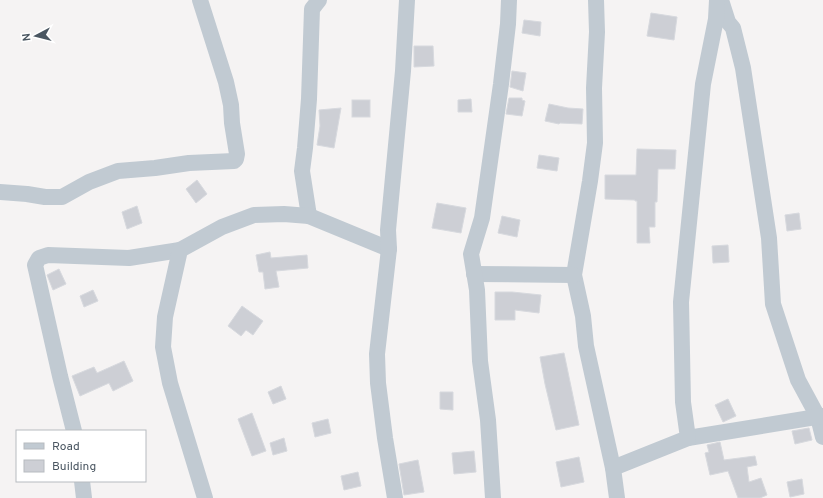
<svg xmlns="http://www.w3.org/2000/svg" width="823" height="498" font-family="Overpass,sans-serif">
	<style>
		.building { fill: #cdcfd5; stroke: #d7d9de }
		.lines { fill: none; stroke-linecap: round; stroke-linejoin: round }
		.minor { stroke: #c1cad2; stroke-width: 16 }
	</style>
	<rect width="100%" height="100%" fill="#f5f3f3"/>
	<g class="building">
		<path d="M 651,13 L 677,17 L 674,40 L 647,36 Z"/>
		<path d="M 524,20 L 541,22 L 540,36 L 522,33 Z"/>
		<path d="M 414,46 L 433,46 L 434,66 L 414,67 Z"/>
		<path d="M 512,71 L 526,73 L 523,91 L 510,87 Z"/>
		<path d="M 509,98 L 522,98 L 522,100 L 525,101 L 522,116 L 506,114 Z"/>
		<path d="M 471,99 L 472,112 L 458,112 L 458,100 Z"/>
		<rect x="352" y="100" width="18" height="17"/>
		<path d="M 549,104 L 568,108 L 583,109 L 582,124 L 560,123 L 559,124 L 545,121 Z"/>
		<path d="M 341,108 L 334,148 L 317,145 L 320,126 L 319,110 Z"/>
		<path d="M 637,149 L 676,150 L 675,169 L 658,169 L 657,202 L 655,202 L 655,227 L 649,227 L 650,243 L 637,243 L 637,201 L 635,201 L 635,200 L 605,199 L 605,175 L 636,175 Z"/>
		<path d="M 539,155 L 559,158 L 557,171 L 537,168 Z"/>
		<path d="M 197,180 L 207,194 L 196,203 L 186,189 Z"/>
		<path d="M 437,203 L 466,208 L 461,233 L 432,228 Z"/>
		<path d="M 137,206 L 142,223 L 127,229 L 122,212 Z"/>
		<path d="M 799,213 L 801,229 L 787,231 L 785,215 Z"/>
		<path d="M 502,216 L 520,220 L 517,237 L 498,233 Z"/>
		<path d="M 728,245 L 729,262 L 713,263 L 712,246 Z"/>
		<path d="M 270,252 L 271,258 L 307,255 L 308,268 L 276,271 L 279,287 L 265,289 L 263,272 L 259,272 L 256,255 Z"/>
		<path d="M 59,269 L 66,284 L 53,290 L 47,275 Z"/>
		<path d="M 93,290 L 98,301 L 84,307 L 80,296 Z"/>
		<path d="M 495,292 L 512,292 L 541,295 L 539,313 L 515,310 L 515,320 L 495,320 Z"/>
		<path d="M 242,306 L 263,321 L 253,335 L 246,330 L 241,336 L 228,326 Z"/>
		<path d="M 564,353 L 579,425 L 556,430 L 545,384 L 540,357 Z"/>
		<path d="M 124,361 L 133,381 L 113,391 L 109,383 L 80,396 L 72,376 L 94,367 L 97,373 Z"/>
		<path d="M 281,386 L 286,399 L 273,404 L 268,392 Z"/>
		<path d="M 440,392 L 453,392 L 453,410 L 440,409 Z"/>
		<path d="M 728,399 L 736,416 L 723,422 L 715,405 Z"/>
		<path d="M 252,413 L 266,451 L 252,456 L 238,419 Z"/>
		<path d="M 328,419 L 331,433 L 315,437 L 312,423 Z"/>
		<path d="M 809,428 L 812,440 L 795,444 L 792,431 Z"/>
		<path d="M 284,438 L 287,451 L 273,455 L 270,443 Z"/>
		<path d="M 720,442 L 724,460 L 755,456 L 757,465 L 747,467 L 749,482 L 761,478 L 767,495 L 760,498 L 738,498 L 728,471 L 710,475 L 705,453 L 709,452 L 707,445 Z"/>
		<path d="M 474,451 L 476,472 L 454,474 L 452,453 Z"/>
		<path d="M 579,457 L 584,482 L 561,487 L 556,462 Z"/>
		<path d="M 418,460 L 424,492 L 404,495 L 399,464 Z"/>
		<path d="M 358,472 L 361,486 L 344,490 L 341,476 Z"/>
		<path d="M 802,479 L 804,494 L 790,497 L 787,482 Z"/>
	</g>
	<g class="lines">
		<g class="minor">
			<path d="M 596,0 L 597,32 L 594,88 L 595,143 L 590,181 L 574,275 L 583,316 L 586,346 L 613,468"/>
			<path d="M 721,0 L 728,22 L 733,28 L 743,68 L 769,238 L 773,304 L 798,380 L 818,417 L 823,437"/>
			<path d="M 0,192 L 27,194 L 45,197 L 62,197 L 89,182 L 118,171 L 155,168 L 189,163 L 234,161 L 236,159 L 237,154 L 232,123 L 231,105 L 226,82 L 200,0"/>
			<path d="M 309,216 L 302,171 L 305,148 L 309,99 L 312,9 L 319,0"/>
			<path d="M 474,274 L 574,275"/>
			<path d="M 74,431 L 60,376 L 35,265 L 39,258 L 48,255 L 129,258 L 180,250"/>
			<path d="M 688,438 L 823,416"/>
			<path d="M 82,481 L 84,498"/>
			<path d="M 205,498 L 170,383 L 163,347 L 165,317 L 180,250 L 222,227 L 254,215 L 284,214 L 309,216 L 389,249"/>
			<path d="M 395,498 L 385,438 L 378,383 L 377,354 L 389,249 L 388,230 L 403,71 L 407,0"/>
			<path d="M 493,498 L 488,420 L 480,361 L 477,290 L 471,254 L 482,218 L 501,84 L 508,24 L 509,0"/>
			<path d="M 617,498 L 613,468 L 688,438 L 683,402 L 681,302 L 703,84 L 716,19 L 717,0"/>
		</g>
	</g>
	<rect x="16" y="430" width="130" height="52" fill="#ffffff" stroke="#b7bbc0"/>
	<rect x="24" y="443" width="20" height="6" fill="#c1cad2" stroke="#b7bbc0"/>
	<text x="52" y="450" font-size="12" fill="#4a5661">Road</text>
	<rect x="24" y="460" width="20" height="12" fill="#cdcfd5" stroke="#b7bbc0"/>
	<text x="52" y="470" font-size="12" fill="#4a5661">Building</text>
	<g transform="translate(36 36) rotate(263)" stroke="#ffffff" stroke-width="3" paint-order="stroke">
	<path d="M0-3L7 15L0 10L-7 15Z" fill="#4a5661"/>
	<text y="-6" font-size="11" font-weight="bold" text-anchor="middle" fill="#4a5661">N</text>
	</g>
</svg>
